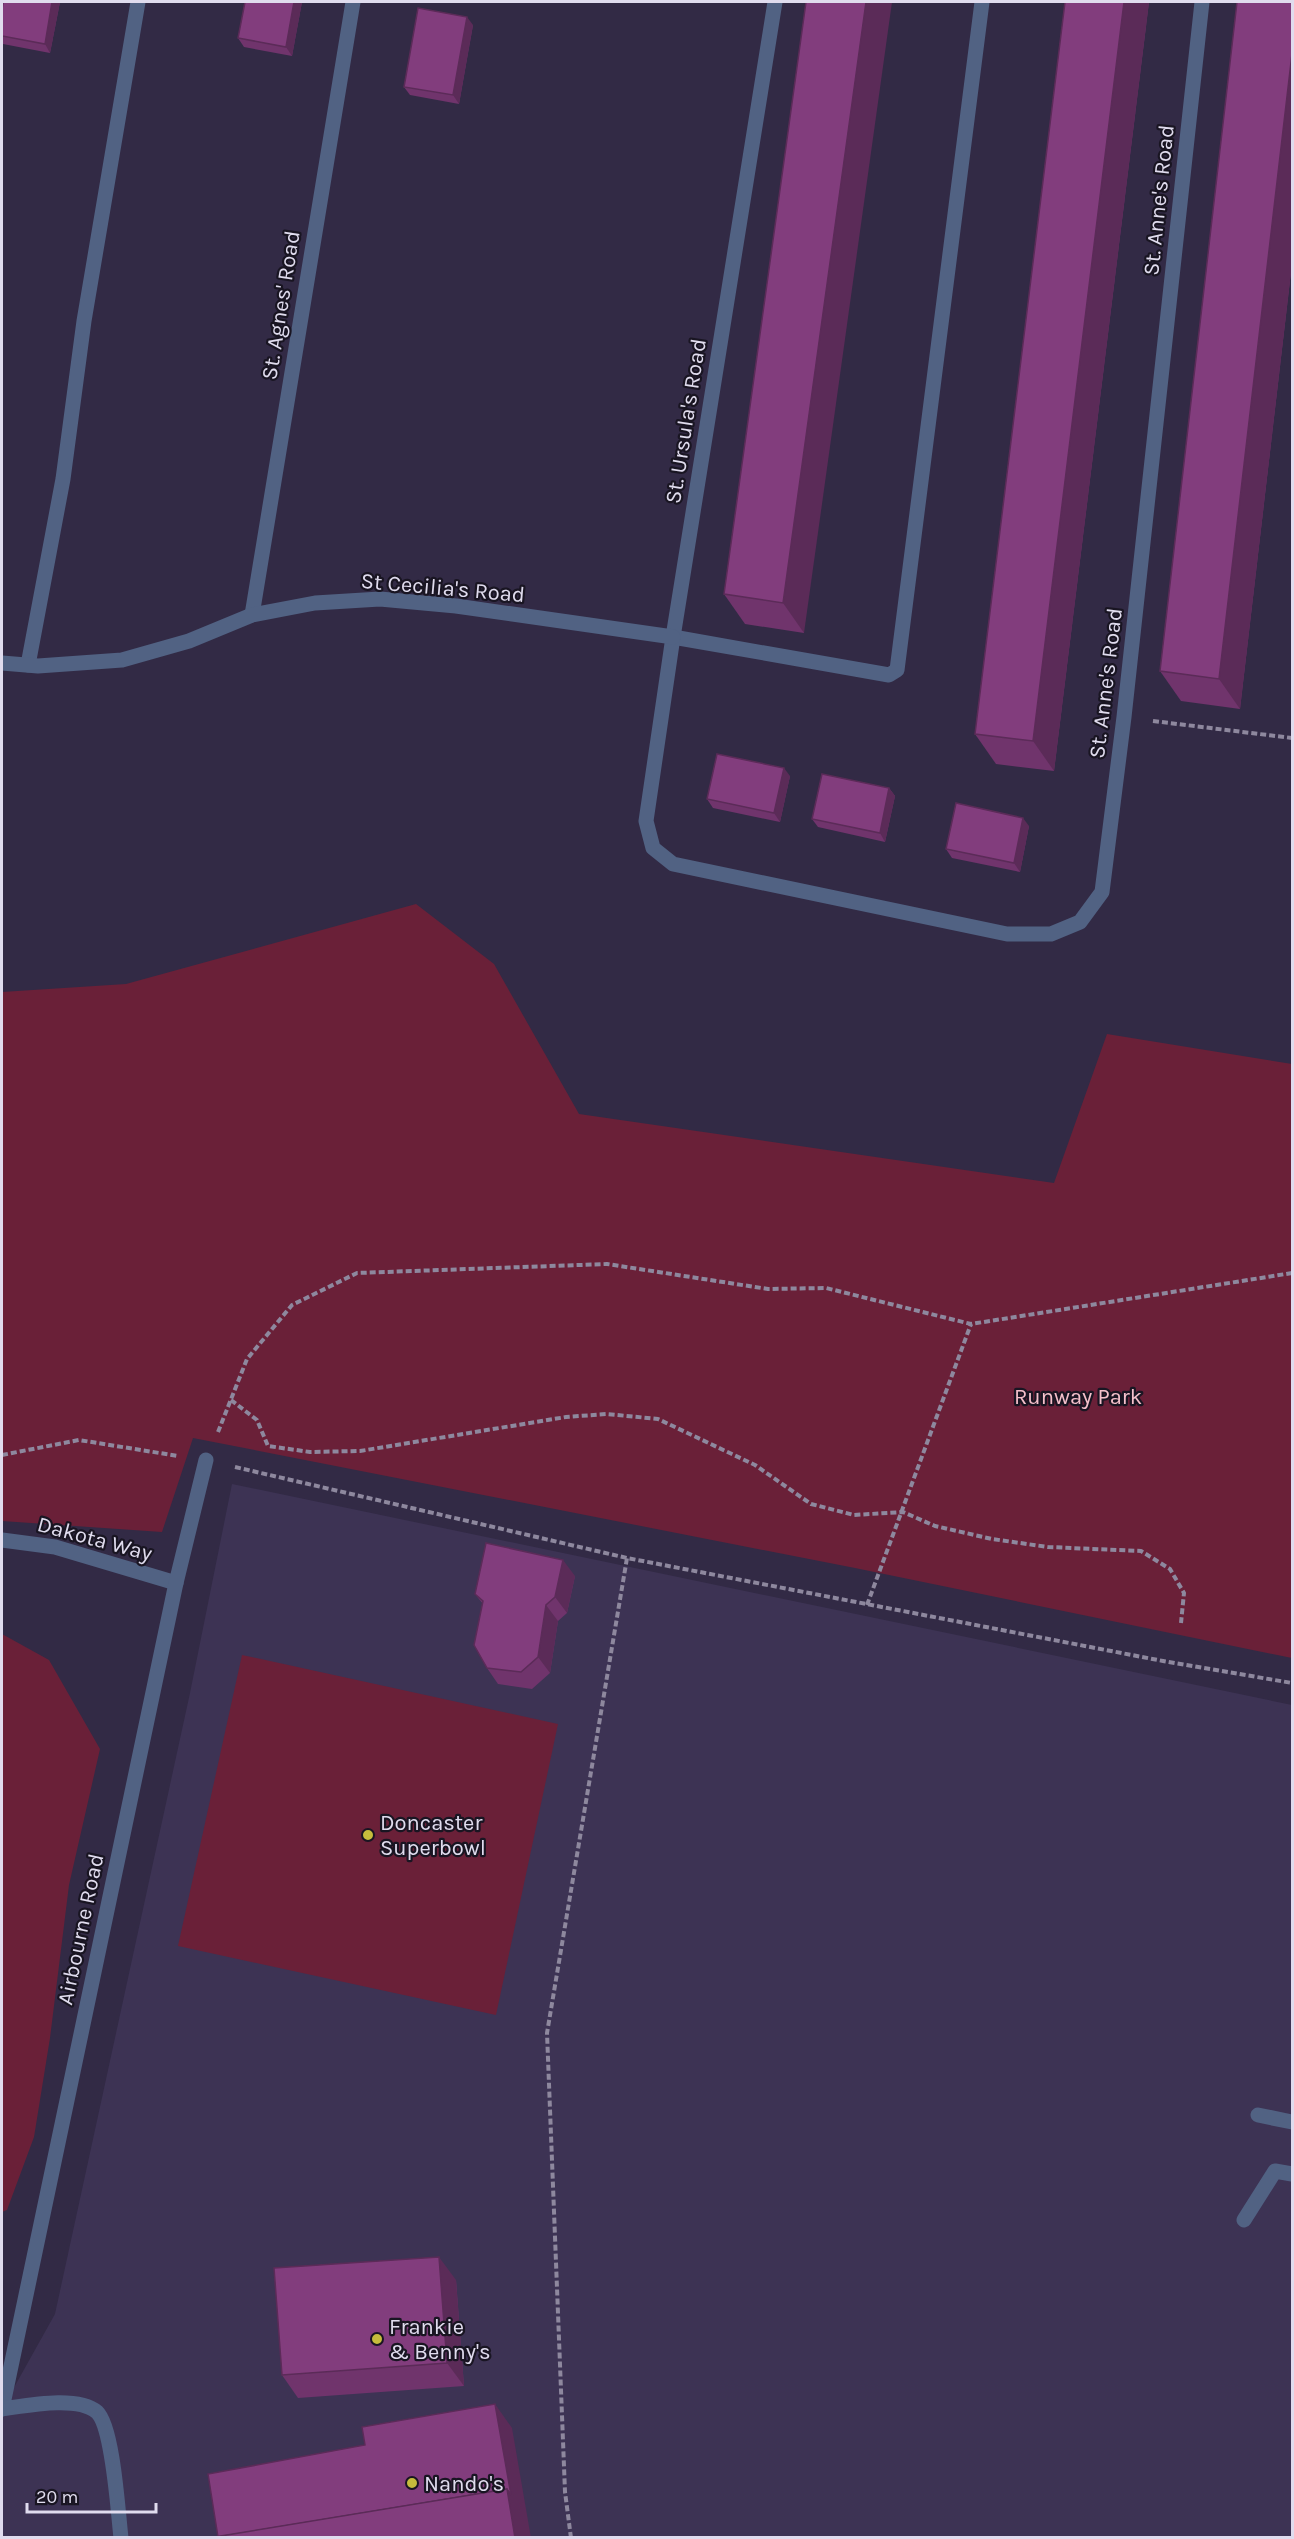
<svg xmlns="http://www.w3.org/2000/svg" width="1294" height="2539" font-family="Karla,sans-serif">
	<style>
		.built { fill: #3d3354 }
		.green { fill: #6a2038 }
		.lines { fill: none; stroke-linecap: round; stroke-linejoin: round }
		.path { stroke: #8e889e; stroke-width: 4; stroke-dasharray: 6 3; stroke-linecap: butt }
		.lane { stroke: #516283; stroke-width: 15 }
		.street { stroke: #516283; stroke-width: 15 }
		.wall { fill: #70346c }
		.shaded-wall { fill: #5b2b58 }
		.building { fill: #823d7d; stroke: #5b2b58; stroke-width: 1.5 }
		.poi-dot { fill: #c6bc3c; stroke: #191522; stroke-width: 2 }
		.labels { text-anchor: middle; stroke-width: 4.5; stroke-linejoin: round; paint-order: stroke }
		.street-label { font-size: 22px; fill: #e0dcee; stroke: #191522 }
		.park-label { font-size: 22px; fill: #f5c0cb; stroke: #191522 }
		.poi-label { font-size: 22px; fill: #e0dcee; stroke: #191522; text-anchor: start }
	</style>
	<rect width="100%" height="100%" fill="#322a45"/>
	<path class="built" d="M 232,1484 L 1292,1705 L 1292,2537 L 2,2538 L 2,2409 L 55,2314 L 190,1693 Z"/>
	<g class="green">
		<path d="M 416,904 L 494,964 L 579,1114 L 1054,1183 L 1107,1034 L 1292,1064 L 1292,1658 L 855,1568 L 193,1438 L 162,1532 L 2,1521 L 2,992 L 126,984 Z"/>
		<path d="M 2,1634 L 49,1660 L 100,1749 L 69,1885 L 50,2038 L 34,2137 L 7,2210 L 2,2212 Z"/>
		<path d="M 242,1655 L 558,1724 L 496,2015 L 178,1946 Z"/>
	</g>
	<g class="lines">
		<g class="path">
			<path d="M 1153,721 L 1292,738"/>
			<path d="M 231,1400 L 257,1420 L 268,1446 L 310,1452 L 360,1451 L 566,1417 L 607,1414 L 658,1419 L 755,1465 L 811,1504 L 854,1515 L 903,1512 L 935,1526 L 992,1539 L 1048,1547 L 1141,1551 L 1170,1569 L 1184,1593 L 1181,1623"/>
			<path d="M 218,1432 L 247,1359 L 292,1305 L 357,1273 L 607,1264 L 768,1289 L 826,1288 L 971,1324 L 1292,1273"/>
			<path d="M 2,1455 L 79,1440 L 178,1456"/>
			<path d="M 235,1467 L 627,1558 L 1163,1661 L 1292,1683"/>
			<path d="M 867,1605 L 971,1324"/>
			<path d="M 571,2538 L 565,2492 L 547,2033 L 627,1558"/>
		</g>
		<g class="lane">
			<path d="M 673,637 L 889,675 L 897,670 L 982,2"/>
			<path d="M 28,665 L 63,479 L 84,321 L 138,2"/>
			<path d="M 2,1540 L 55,1547 L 176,1583"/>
			<path d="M 1258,2115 L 1292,2122"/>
			<path d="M 1244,2220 L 1275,2171 L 1292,2174"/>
			<path d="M 2,2409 L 176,1583 L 206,1460"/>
			<path d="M 2,2409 C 25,2406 77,2395 97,2412 C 113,2427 118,2512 121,2538"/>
		</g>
		<g class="street">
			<path d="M 775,2 L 673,637 L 646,821 L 653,848 L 673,864 L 1007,934 L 1051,934 L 1080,922 L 1102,892 L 1124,717 L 1202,2"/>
			<path d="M 252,615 L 353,2"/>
			<path d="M 2,663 L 38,666 L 122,660 L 189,641 L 252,615 L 315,603 L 380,599 L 456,606 L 673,637"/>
		</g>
	</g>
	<g class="wall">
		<path d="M 60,2 L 50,53 L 3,44 L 2,42 L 2,10 Z"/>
		<path d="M 302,2 L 292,56 L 244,47 L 238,38 Z"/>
		<path d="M 806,2 L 804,633 L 745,624 L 724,594 Z"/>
		<path d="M 1065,2 L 1149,2 L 1054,771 L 996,764 L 975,734 Z"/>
		<path d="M 1293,2 L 1293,255 L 1240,709 L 1181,701 L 1160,671 Z"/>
		<path d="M 473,25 L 459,104 L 410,95 L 404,87 Z"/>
		<path d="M 790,776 L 780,822 L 713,808 L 707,799 Z"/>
		<path d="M 889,788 L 895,796 L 885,842 L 818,827 L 812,819 Z"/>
		<path d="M 1029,826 L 1020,872 L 952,858 L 946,849 Z"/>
		<path d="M 575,1576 L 567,1613 L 558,1621 L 550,1673 L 532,1689 L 498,1684 L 487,1668 L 483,1604 L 475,1594 Z"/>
		<path d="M 456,2280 L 464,2386 L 298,2398 L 282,2375 Z"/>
	</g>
	<g class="shaded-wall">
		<path d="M 52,2 L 60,2 L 50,53 L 45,44 Z"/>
		<path d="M 294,2 L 302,2 L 292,56 L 286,47 Z"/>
		<path d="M 866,2 L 892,2 L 804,633 L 783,603 Z"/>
		<path d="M 1124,2 L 1149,2 L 1054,771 L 1033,741 Z"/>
		<path d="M 467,17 L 473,25 L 459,104 L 453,95 Z"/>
		<path d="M 1293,45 L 1293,255 L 1240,709 L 1219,679 Z"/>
		<path d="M 784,768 L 790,776 L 780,822 L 774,813 Z"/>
		<path d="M 889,788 L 895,796 L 885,842 L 880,833 Z"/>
		<path d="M 1023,818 L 1029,826 L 1020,872 L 1014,863 Z"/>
		<path d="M 563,1560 L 575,1576 L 567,1613 L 555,1597 Z"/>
		<path d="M 546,1605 L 558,1621 L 550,1673 L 538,1657 Z"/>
		<path d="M 439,2257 L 456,2280 L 464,2386 L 447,2363 Z"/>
		<path d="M 495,2404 L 512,2428 L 531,2538 L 515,2538 L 507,2489 Z"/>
	</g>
	<g class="building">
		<path d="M 3,2 L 52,2 L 45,44 L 2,36 L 2,10 Z"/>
		<path d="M 245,2 L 294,2 L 286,47 L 238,38 Z"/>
		<path d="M 806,2 L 866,2 L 783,603 L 724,594 Z"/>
		<path d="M 1065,2 L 1124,2 L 1033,741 L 975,734 Z"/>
		<path d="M 1237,2 L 1293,2 L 1293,45 L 1219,679 L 1160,671 Z"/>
		<path d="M 418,8 L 467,17 L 453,95 L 404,87 Z"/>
		<path d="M 717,754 L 784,768 L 774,813 L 707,799 Z"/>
		<path d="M 822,774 L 889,788 L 880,833 L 812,819 Z"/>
		<path d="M 956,803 L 1023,818 L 1014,863 L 946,849 Z"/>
		<path d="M 486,1543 L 563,1560 L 555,1597 L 546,1605 L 538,1657 L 521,1672 L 487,1668 L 474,1645 L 483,1601 L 475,1594 Z"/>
		<path d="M 439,2257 L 447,2363 L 282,2375 L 274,2268 Z"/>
		<path d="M 495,2404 L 511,2495 L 507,2489 L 218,2537 L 208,2474 L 365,2445 L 362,2427 Z"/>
		<path d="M 507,2489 L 515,2538 L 215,2538 L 215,2537 Z"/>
	</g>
	<g class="poi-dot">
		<circle cx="368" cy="1835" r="6"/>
		<circle cx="377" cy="2339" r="6"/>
		<circle cx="412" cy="2483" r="6"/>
	</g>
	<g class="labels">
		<g class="street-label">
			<text transform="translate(1158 200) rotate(-84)" y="8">St. Anne's Road</text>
			<text transform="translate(280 305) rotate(-81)" y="8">St. Agnes' Road</text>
			<text transform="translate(685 421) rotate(-81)" y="8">St. Ursula's Road</text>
			<text transform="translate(443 587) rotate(5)" y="8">St Cecilia's Road</text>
			<text transform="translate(1105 683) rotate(-83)" y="8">St. Anne's Road</text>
			<text transform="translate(95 1538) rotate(15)" y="8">Dakota Way</text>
			<text transform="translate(80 1929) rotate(-78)" y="8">Airbourne Road</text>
		</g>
		<g class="park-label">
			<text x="1078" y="1404">Runway Park</text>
		</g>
		<g class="poi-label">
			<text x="380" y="1830">Doncaster<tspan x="380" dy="25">Superbowl</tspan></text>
			<text x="389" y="2334">Frankie<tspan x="389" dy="25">&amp; Benny's</tspan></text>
			<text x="424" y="2491">Nando's</text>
		</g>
	</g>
	<rect width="1294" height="2539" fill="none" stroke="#e0dcee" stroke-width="6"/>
	<path d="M27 2503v9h129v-9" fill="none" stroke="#e0dcee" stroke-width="3"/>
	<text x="36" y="2503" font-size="18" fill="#e0dcee" stroke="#191522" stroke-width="4.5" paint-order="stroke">20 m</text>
</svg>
